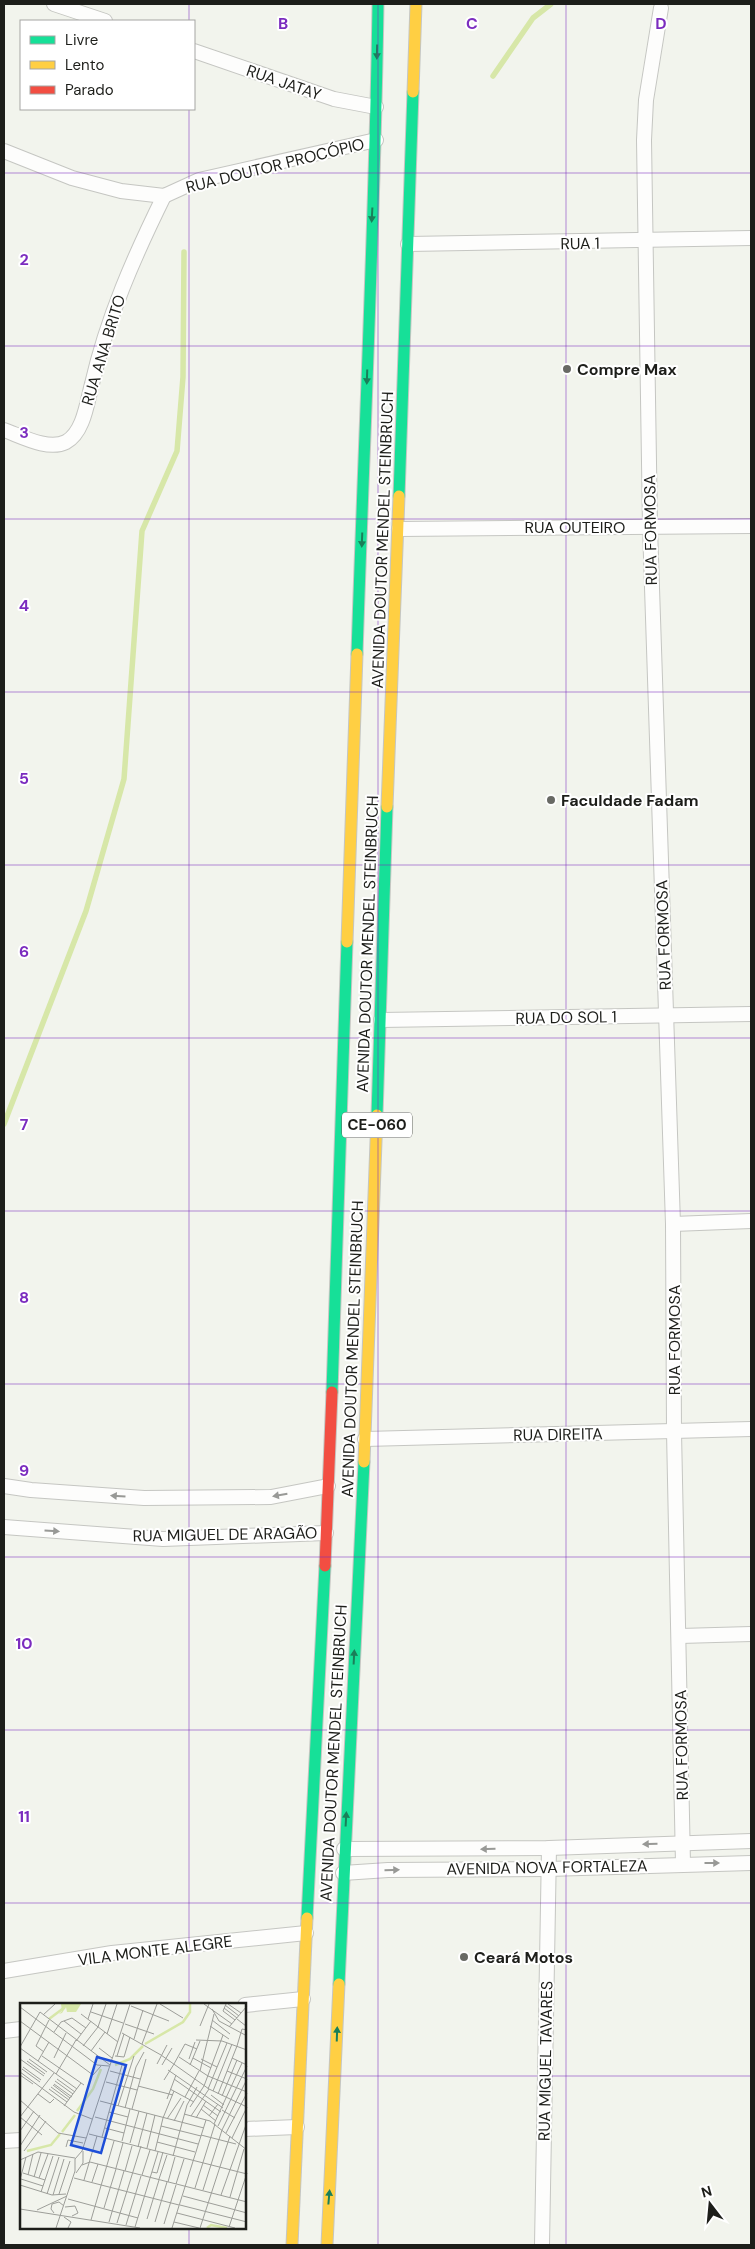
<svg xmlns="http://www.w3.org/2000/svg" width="755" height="2249" font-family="'DM Sans',sans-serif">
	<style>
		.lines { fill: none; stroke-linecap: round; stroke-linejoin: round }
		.stream { stroke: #d7e7a8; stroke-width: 5.5 }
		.street-casing { stroke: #c5c6c2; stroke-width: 16 }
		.fast-casing { stroke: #c5c6c2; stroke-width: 13 }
		.slow-casing { stroke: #c5c6c2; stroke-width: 13 }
		.jam-casing { stroke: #c5c6c2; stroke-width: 13 }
		.street { stroke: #fdfdfc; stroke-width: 14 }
		.fast { stroke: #16e098; stroke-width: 11 }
		.slow { stroke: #ffcf43; stroke-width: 11 }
		.jam { stroke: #f24e42; stroke-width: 11 }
		.oneway { fill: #1a7f59 }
		.oneway2 { fill: #989996 }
		.grid { fill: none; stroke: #7b2cbf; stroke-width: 1; stroke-opacity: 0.55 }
		.poi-dot { fill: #686964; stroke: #fff; stroke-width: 2 }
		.labels { text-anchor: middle; stroke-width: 4; stroke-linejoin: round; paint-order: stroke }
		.shield { fill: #fff; stroke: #61625f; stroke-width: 1 }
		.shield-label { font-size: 15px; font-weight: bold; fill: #1d1e1a }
		.street-label { font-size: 16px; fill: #1d1e1a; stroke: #fff }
		.poi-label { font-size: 16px; font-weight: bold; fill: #1d1e1a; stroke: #fff; text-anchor: start }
		.inset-river { fill: none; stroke: #d7e7a8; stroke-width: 2.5 }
		.inset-road { fill: none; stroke: #9d9e99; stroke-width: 1 }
		.view { fill: #1d4ed8; fill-opacity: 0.15; stroke: #1d4ed8; stroke-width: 2.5 }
		.inset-edge { fill: none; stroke: #1d1e1a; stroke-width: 2.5 }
		.grid-label { font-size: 16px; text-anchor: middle; font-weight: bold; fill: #7b2cbf; stroke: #fff; stroke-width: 4; stroke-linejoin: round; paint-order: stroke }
	</style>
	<rect width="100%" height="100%" fill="#f2f4ed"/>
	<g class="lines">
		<g class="stream">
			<path d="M 493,76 L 533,18 L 551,4"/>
			<path d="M 4,1124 L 86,911 L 124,779 L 142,531 L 177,451 L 183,377 L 184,252"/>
		</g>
		<defs>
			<g id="street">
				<path d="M 54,4 L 105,21"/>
				<path d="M 661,8 L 646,100 L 644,140 L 650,527 L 673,1224 L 674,1432 L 683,1864"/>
				<path d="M 194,51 L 334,99 L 376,107"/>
				<path d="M 4,151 L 72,178 L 121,191 L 164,196 L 199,180 L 376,140"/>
				<path d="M 408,244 L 751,238"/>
				<path d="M 4,430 C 21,436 48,451 66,442 C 84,432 87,402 92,384 C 107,318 134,257 164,196"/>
				<path d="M 399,529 L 751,526"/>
				<path d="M 381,1020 L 751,1014"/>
				<path d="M 673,1224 L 751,1221"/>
				<path d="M 365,1439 L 751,1429"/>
				<path d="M 4,1486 L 31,1490 L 144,1498 L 271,1497 L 328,1486"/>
				<path d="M 4,1527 L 163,1539 L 326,1533"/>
				<path d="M 680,1636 L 751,1634"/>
				<path d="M 344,1849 L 549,1848 L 751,1841"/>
				<path d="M 343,1873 L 388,1870 L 548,1869 L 751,1863"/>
				<path d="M 4,1971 L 112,1953 L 306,1933"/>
				<path d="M 245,2005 L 303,1999"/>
				<path d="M 4,2031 L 21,2029"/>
				<path d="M 245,2129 L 297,2127"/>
				<path d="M 4,2141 L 21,2140"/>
				<path d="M 542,2245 L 549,1848"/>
			</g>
			<g id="fast">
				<path d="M 399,496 L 413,92"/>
				<path d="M 357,654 C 364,437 375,221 378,4"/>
				<path d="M 377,1115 L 387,807"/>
				<path d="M 332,1392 L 347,942"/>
				<path d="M 307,1918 L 325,1566"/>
				<path d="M 339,1984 L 364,1462"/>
			</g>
			<g id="slow">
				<path d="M 413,92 L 416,4"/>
				<path d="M 387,807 L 399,496"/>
				<path d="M 347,942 L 357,654"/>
				<path d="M 364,1462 L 377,1115"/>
				<path d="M 292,2245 L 307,1918"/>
				<path d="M 327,2245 L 339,1984"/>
			</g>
			<path id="jam" d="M 325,1566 L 332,1392"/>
		</defs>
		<use href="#street" class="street-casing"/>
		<use href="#fast" class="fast-casing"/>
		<use href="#slow" class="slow-casing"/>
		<use href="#jam" class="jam-casing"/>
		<use href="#street" class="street"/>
		<use href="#fast" class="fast"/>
		<use href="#slow" class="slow"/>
		<use href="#jam" class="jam"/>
	</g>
	<defs><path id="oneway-solid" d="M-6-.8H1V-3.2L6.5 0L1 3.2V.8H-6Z" transform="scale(1.25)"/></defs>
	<g class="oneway">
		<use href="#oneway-solid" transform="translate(377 52) rotate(91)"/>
		<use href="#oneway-solid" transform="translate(372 215) rotate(93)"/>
		<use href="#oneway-solid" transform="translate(367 377) rotate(92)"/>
		<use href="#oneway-solid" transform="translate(362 540) rotate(92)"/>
		<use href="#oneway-solid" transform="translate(354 1657) rotate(-87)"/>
		<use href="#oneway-solid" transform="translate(346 1819) rotate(-87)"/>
		<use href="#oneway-solid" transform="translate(337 2034) rotate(-88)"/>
		<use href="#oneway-solid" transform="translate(329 2197) rotate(-85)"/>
	</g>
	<g class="oneway2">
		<use href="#oneway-solid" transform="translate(280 1495) rotate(170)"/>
		<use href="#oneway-solid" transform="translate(118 1496) rotate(-176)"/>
		<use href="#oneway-solid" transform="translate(52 1531) rotate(4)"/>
		<use href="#oneway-solid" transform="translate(650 1844) rotate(178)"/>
		<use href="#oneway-solid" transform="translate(488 1849) rotate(179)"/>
		<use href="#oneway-solid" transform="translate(712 1863)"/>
		<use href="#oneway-solid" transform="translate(392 1870) rotate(-1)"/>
	</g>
	<path class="grid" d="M 189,4 L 189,21M 378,4 L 378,2245M 566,4 L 566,2245M 189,109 L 189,2004M 4,173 L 751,173M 4,346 L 751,346M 4,519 L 751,519M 4,692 L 751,692M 4,865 L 751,865M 4,1038 L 751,1038M 4,1211 L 751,1211M 4,1384 L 751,1384M 4,1557 L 751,1557M 4,1730 L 751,1730M 4,1903 L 751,1903M 4,2076 L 21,2076M 245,2076 L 751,2076M 189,2228 L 189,2245"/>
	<g class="poi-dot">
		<circle cx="567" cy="369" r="5"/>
		<circle cx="551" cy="800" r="5"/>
		<circle cx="464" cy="1957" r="5"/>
	</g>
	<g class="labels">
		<rect class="shield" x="342" y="1112.5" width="70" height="25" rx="4"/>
		<g class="shield-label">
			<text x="377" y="1130">CE-060</text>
		</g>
		<g class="street-label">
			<text transform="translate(284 82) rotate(19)" y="6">RUA JATAY</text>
			<text transform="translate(275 165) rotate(-14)" y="6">RUA DOUTOR PROCÓPIO</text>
			<text transform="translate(580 243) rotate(-1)" y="6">RUA 1</text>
			<text transform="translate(103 350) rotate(-73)" y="6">RUA ANA BRITO</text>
			<text x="575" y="533">RUA OUTEIRO</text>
			<text transform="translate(650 530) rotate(-91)" y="6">RUA FORMOSA</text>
			<text transform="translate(382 540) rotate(-88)" y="6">AVENIDA DOUTOR MENDEL STEINBRUCH</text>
			<text transform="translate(663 935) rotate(-92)" y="6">RUA FORMOSA</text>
			<text transform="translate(367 944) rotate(-88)" y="6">AVENIDA DOUTOR MENDEL STEINBRUCH</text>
			<text transform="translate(566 1017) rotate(-1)" y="6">RUA DO SOL 1</text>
			<text transform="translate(674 1340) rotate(-90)" y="6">RUA FORMOSA</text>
			<text transform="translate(352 1349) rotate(-88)" y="6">AVENIDA DOUTOR MENDEL STEINBRUCH</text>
			<text transform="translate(558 1434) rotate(-1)" y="6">RUA DIREITA</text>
			<text transform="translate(225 1534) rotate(-1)" y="6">RUA MIGUEL DE ARAGÃO</text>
			<text transform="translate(681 1745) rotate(-91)" y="6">RUA FORMOSA</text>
			<text transform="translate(333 1753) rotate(-87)" y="6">AVENIDA DOUTOR MENDEL STEINBRUCH</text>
			<text transform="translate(547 1867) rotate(-1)" y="6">AVENIDA NOVA FORTALEZA</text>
			<text transform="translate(155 1950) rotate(-7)" y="6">VILA MONTE ALEGRE</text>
			<text transform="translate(545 2061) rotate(-89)" y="6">RUA MIGUEL TAVARES</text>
		</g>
		<g class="poi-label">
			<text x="577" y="375">Compre Max</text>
			<text x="561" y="806">Faculdade Fadam</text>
			<text x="474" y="1963">Ceará Motos</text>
		</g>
	</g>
	<g transform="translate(20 2003)">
		<rect width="226" height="226" fill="#f2f4ed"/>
		<path d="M 41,1 L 61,1 L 56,9 L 47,9 L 46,4 L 42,10 L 39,11 L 42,8 Z" fill="#d7e7a8"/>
		<path class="inset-river" d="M 29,16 L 45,4M 125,41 L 163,19 L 170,9 L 170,1M 95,62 L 110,56 L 123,43M 57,108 L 73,86 L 81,66M 42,129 L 55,112M 7,148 L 31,142 L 40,131M 187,225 L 191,222 L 207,225"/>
		<path class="inset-road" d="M 140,1 L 163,15M 184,1 L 212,21M 206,1 L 203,8 L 215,17M 208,1 L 221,10M 205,2 L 219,13M 111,3 L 149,18M 0,4 L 77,62 L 89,63M 204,5 L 217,15M 192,6 L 199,18 L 227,33M 71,9 L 103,20M 61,11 L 98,39M 23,12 L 35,1M 68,16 L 73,1M 217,16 L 226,23 L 225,27M 192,17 L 210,31M 0,18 L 73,72 L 81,63M 44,18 L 61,31M 105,21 L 134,31M 180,23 L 189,1M 190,23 L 209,36M 209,24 L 227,3M 34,29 L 41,19 L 52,15 L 66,25M 102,30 L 141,52 L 189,86 L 227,104M 87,31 L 97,1M 114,36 L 123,7M 176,37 L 202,38 L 227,47M 56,38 L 71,18M 122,41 L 137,1M 63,43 L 78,24 L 86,1M 217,43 L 222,26 L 227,27M 0,44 L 20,9 L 90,62M 0,45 L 57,86M 79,45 L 92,55M 71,48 L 85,29M 24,49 L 16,43 L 29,17M 22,53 L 64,82M 95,53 L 104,54 L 110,34M 97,53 L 104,31M 159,54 L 188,73 L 227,89M 34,55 L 46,30M 173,55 L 191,65M 212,55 L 227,62M 0,56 L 24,73M 9,56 L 27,69M 169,56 L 175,39M 181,56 L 197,64M 7,58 L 25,71M 18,58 L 29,39M 137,61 L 147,42M 154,61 L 165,41 L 177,46M 142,62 L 152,45M 170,62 L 180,38M 3,64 L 21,77M 2,66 L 20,79M 148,67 L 203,105M 90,68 L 120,76M 180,68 L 194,11M 207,68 L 227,76M 0,69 L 54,109 L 72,116M 36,71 L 56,37M 0,72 L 13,81M 37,76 L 55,89M 154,76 L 201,109M 144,77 L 154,61M 35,78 L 53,91M 86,79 L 117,87M 34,81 L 52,94M 33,82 L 50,95M 118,83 L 153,92M 184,83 L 203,32M 31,84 L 49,97M 29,86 L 47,99M 150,86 L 174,99M 188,86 L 207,40M 193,88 L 212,41M 18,91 L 30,100 L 34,96M 198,91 L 217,43M 191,92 L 204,102M 202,93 L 217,57M 165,94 L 179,68M 147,96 L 156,72M 0,97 L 38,130 L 66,135M 80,98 L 184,125M 183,102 L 198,113M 44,103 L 61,80M 98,103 L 114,53M 170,104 L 184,83M 105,105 L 116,64 L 124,49M 112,106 L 126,56M 181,106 L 196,118M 202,107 L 215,115M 89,109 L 108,114M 164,111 L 190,118 L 227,147M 171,113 L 189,86M 189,113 L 198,101M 75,114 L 178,141M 176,115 L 186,98M 147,116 L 161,95M 154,118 L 164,98M 194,121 L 222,60M 141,123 L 181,133M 198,123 L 227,63M 85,125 L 104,130M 0,128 L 14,108M 206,130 L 227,90M 69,131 L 227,171M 22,132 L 0,114 L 34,70M 181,132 L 216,141M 82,134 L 102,62M 212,135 L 227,104M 102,138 L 110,106M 137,139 L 175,149M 110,140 L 119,108M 0,143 L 20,112M 46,144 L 48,137 L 63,140M 118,144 L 127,110M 127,145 L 135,112M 4,148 L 26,118M 135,148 L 143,115 L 154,88M 153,153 L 167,102 L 177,84M 0,157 L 18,149 L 55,155M 62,162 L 70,159 L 227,199M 96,165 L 103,140M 105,168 L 112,143M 132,169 L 137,170 L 143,149M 3,170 L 25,177M 56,170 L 63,160 L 63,148M 8,172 L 13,151M 122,172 L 130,147M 14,174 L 21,150M 19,175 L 28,151M 54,175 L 159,202M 1,176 L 23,183M 139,176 L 147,152M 0,177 L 6,154M 64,177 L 77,133M 72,179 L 78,161M 148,179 L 155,154M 156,181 L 164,156M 0,182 L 32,192 L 46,191M 175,185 L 195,121M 183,187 L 202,127 L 227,76M 21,189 L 33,153M 27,191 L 39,154M 39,191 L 50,158M 33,192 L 44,156M 201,192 L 227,119M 163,193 L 227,210M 210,194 L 224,146M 48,196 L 118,215M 160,202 L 227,219M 45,204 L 55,203 L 58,210 L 52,213M 84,205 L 96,166M 0,206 L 120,225M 17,207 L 47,193M 34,210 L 31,206 L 32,201 L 39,199 L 44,203M 157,210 L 215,225M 44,214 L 51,219 L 48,225M 127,216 L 139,177M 71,217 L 94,138M 89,219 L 104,168M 135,219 L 147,179M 154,219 L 179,225M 97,220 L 121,143M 144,221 L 156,182M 106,222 L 121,173M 115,224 L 138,149M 209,224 L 227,170M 36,225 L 55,168 L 55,156 L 62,148 L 110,1M 152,225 L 186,117M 180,225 L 210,133"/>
		<path class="view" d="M 77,54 L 106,62 L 81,150 L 51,142 Z"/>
		<rect width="226" height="226" class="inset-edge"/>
	</g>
	<g class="grid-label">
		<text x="283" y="29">B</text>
		<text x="472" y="29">C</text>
		<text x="661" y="29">D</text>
		<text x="24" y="265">2</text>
		<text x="24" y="438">3</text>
		<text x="24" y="611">4</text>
		<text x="24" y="784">5</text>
		<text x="24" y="957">6</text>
		<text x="24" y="1130">7</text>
		<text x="24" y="1303">8</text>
		<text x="24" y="1476">9</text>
		<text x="24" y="1649">10</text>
		<text x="24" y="1822">11</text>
	</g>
	<rect width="755" height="2249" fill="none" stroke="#1d1e1a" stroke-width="10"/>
	<rect x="20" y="20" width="175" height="90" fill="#ffffff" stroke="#a5a5a3"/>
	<rect x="30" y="36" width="25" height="8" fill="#16e098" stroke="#a5a5a3"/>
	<text x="65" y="45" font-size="15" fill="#1d1e1a">Livre</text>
	<rect x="30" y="61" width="25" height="8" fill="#ffcf43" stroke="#a5a5a3"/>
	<text x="65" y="70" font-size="15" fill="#1d1e1a">Lento</text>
	<rect x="30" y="86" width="25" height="8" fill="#f24e42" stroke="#a5a5a3"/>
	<text x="65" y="95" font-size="15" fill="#1d1e1a">Parado</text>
	<g transform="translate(710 2204) rotate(344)" stroke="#ffffff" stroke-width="4" paint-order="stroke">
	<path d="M0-4L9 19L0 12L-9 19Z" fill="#1d1e1a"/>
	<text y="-8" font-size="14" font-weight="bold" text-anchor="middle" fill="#1d1e1a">N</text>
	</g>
</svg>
